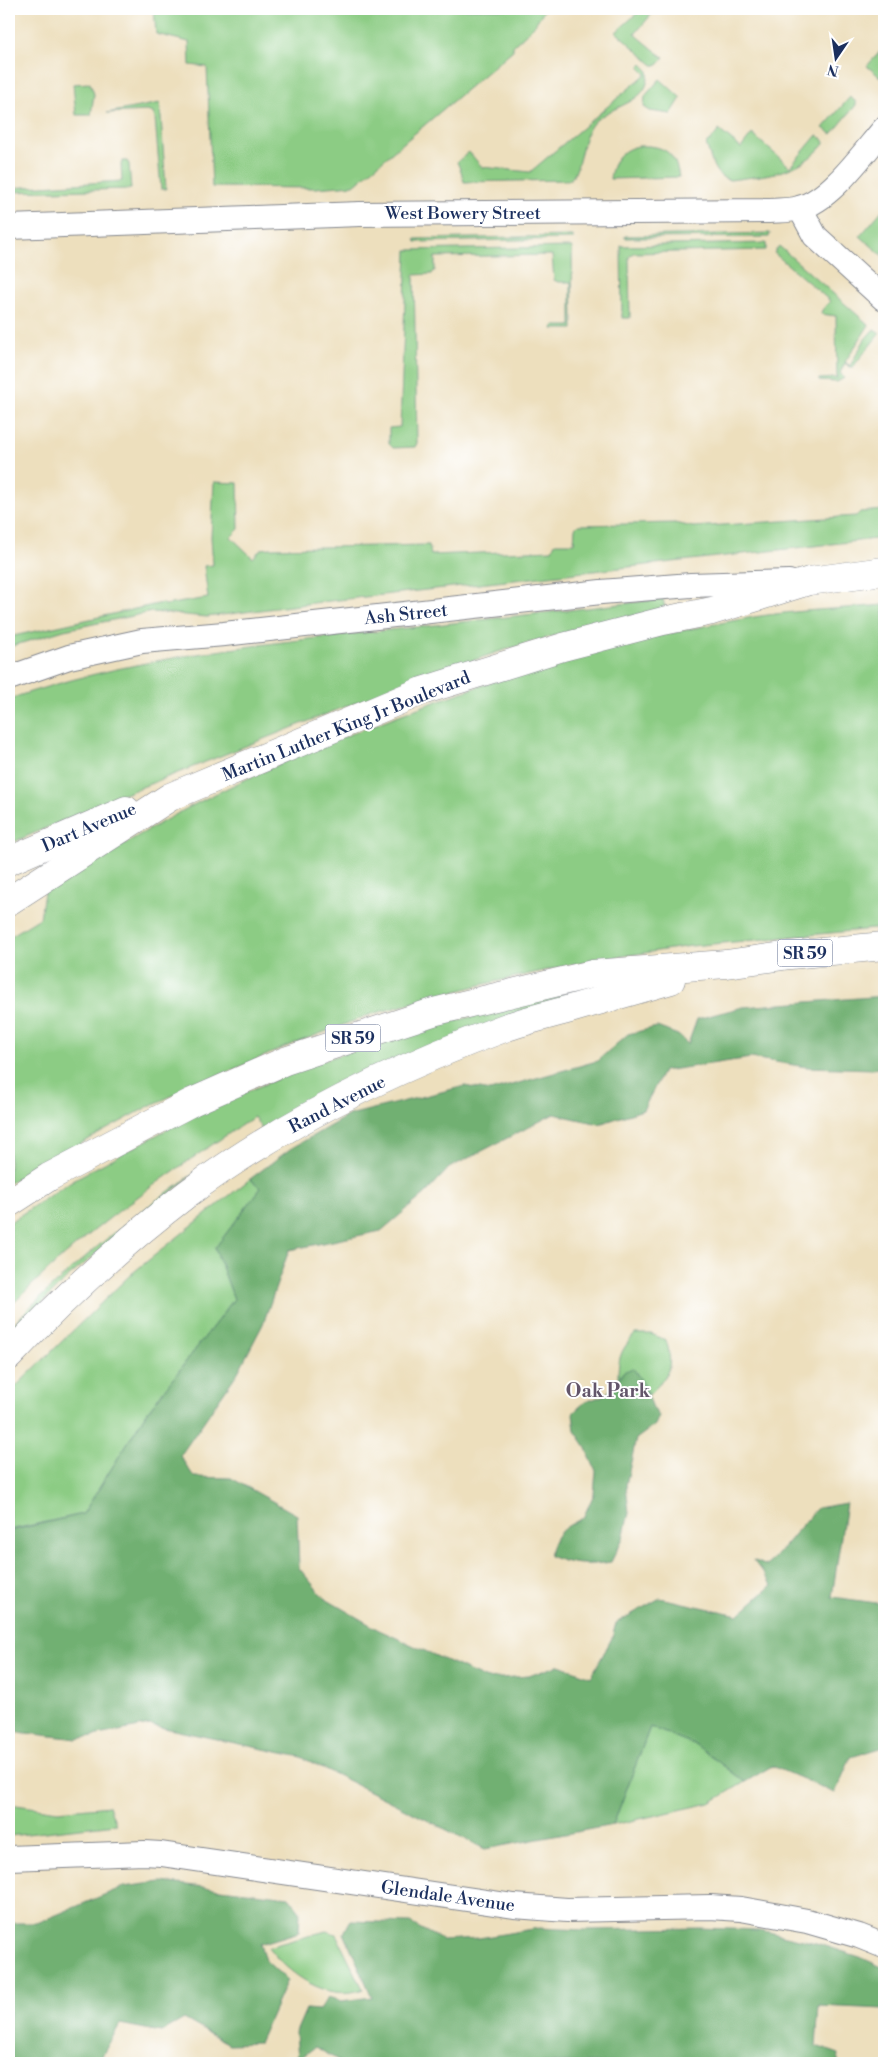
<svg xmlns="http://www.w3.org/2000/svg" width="893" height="2072" font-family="'Libre Bodoni',serif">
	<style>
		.green { fill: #8ccc84; stroke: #547e71 }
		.forest { fill: #71b072; stroke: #467068 }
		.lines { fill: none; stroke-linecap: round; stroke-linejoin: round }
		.tertiary-casing { stroke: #84878e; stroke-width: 26 }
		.primary-casing { stroke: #84878e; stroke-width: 29 }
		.tertiary { stroke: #fff; stroke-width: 24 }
		.primary { stroke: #fff; stroke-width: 28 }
		.labels { text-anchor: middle; stroke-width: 4; stroke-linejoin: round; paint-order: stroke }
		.shield { fill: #fff; stroke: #5f6d8e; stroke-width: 1 }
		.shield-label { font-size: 16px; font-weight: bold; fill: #1b2f5e }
		.street-label { font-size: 18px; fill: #1b2f5e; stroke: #fff }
		.neighbourhood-label { font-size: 19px; font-weight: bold; fill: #63556a; stroke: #fff }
	</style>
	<rect width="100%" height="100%" fill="#fff"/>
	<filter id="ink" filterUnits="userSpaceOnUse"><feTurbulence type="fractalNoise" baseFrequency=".02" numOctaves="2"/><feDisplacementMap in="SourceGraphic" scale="10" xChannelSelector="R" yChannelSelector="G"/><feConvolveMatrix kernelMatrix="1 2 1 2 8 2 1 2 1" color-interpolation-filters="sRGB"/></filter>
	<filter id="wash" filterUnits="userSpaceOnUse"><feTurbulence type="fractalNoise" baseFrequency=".0096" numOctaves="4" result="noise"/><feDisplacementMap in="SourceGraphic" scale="20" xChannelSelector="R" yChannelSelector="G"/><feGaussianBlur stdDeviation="1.12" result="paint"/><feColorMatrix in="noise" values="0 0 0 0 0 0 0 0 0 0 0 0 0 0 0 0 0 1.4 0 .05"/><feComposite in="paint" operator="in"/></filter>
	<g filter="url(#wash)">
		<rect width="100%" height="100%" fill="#eddfbd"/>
		<g class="green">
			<path d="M 154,9 L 545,9 L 533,27 L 513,46 L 513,50 L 354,185 L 315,188 L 212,187 L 207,67 L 190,65 L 189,42 L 156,34 Z"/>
			<path d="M 642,9 L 656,9 L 635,34 L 664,58 L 658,65 L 653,65 L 616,32 Z"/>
			<path d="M 884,47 L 884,72 L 880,77 L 867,66 Z"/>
			<path d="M 642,64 L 648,70 C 652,104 612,104 594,122 C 580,136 581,174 569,180 L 464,182 L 461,171 L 457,162 L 469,152 L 482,167 L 530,172 L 646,74 L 639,67 Z"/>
			<path d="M 660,79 L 681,98 L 671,114 L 650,111 L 644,107 L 645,96 Z"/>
			<path d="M 90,83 L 94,94 L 91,115 L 76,115 L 73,84 Z"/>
			<path d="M 850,97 L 856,102 L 856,105 L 832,134 L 823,128 Z"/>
			<path d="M 160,103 L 166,189 L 161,189 L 155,118 L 153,113 L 147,111 L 107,113 Z"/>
			<path d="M 719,130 L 741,148 L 752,134 L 790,167 L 817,135 L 824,140 L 824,144 C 799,174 766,175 730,180 C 712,176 712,159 706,144 L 712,139 Z"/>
			<path d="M 639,146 C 664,145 675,152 679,177 L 610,179 C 612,161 621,149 639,146 Z"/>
			<path d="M 123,161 L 127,161 L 129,164 L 131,189 L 9,192 L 9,188 L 122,181 L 121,164 Z"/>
			<path d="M 884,208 L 884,257 L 860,236 Z"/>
			<path d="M 770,233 L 769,237 L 625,238 L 625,236 Z"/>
			<path d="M 573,236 L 573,239 L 416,242 L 415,239 Z"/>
			<path d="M 766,243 L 766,250 L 633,253 L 629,257 L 630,318 L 622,318 L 621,246 Z"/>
			<path d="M 779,246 L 869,325 L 845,362 L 850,366 L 865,339 L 874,329 L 880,333 L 852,368 L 845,363 L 840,373 L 844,378 L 837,382 L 819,381 L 819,379 L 837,378 L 836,316 L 821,314 L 822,310 L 830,301 L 774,253 Z"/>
			<path d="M 572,247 L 573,329 L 553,329 L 554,326 L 571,326 L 571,282 L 558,282 L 554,280 L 552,255 L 435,257 L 435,270 L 432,274 L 414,275 L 417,443 L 415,447 L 393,448 L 389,444 L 389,428 L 400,427 L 407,250 Z"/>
			<path d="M 214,482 L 238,483 L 239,529 L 231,537 L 253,558 L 261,549 L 271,548 L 429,545 L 431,555 L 552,550 L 555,543 L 574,543 L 575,528 L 578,525 L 675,523 L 693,527 L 856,516 L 860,512 L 884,510 L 884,538 L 321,602 L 207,617 L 152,612 L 64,630 L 9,647 L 9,637 L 162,603 L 165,605 L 208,598 L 204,566 L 213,565 L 211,537 Z"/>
			<path d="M 663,599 L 665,608 L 574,630 L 501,651 L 433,674 L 357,702 L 127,793 L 9,844 L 9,699 C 122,660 243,646 362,633 C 462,622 563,611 663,599 Z"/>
			<path d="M 884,605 L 884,928 L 691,946 L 583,962 L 476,986 L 372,1014 L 290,1045 L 151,1105 L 9,1183 L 9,937 L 40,918 L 44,892 C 108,854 172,813 240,782 C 405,706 575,647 754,617 C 797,610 841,609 884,605 Z"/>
			<path d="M 575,991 L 577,996 L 264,1133 L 254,1117 C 167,1174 81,1233 9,1308 L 10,1222 L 73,1180 L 190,1117 L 248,1091 L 321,1061 L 407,1033 Z"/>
			<path d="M 196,1172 L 67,1278 L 9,1336 L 9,1328 C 66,1270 129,1218 196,1172 Z"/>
			<path d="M 250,1179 L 261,1188 L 215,1248 L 234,1299 L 145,1415 L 83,1514 L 9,1530 L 9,1393 L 130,1275 Z"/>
			<path d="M 635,1334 L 651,1334 L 666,1340 C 674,1367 669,1375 649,1395 L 643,1383 L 623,1372 L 618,1380 C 618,1358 620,1351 635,1334 Z"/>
			<path d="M 650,1727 L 696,1745 L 745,1782 L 710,1803 L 613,1825 Z"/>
			<path d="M 9,1804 L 58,1811 L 109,1806 L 116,1824 L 9,1836 Z"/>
			<path d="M 326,1931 L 336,1934 L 363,1989 C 328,2003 288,1974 268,1947 Z"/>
		</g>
		<g class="forest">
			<path d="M 884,996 L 884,1067 L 873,1069 L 806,1067 L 751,1058 L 663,1071 L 643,1110 L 599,1124 L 554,1114 L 449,1168 L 426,1193 L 381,1231 L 289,1250 L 263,1324 L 238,1372 L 180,1456 L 194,1477 L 231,1478 L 297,1515 L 299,1568 L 324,1598 L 379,1630 L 487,1679 L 529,1676 L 559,1665 L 591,1677 L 612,1638 L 616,1623 L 660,1598 L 738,1615 L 772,1585 L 753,1560 L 767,1566 L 817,1508 L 846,1503 L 832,1597 L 884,1604 L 884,1747 L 851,1757 L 835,1793 L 772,1766 L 745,1782 L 696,1745 L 650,1727 L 613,1825 L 485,1849 L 301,1757 L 150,1725 L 77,1739 L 9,1731 L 9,1531 L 83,1514 L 145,1415 L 234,1299 L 215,1248 L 261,1188 L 250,1179 L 290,1149 L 349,1115 L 465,1086 L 490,1091 L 597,1061 L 628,1034 L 657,1027 L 678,1035 L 688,1044 L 697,1019 L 743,1007 Z"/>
			<path d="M 633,1368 L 643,1383 L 653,1408 L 659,1416 L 655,1425 L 636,1439 L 626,1485 L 629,1513 L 623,1538 L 611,1562 C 586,1566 572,1565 549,1556 C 556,1532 561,1529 583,1518 L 594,1494 L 596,1471 L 584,1444 L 575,1431 L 573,1413 L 585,1402 L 602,1396 L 614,1387 L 623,1372 Z"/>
			<path d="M 161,1882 L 289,1897 L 300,1911 L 299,1932 L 260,1944 L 265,1960 L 287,1980 L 259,2043 L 229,2044 L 184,2019 L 161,2032 L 120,2024 L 98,2063 L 10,2063 L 12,2049 L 9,2047 L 9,1923 L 37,1923 L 123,1887 Z"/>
			<path d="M 350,1921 L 410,1923 L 442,1940 L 479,1938 L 539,1928 L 585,1930 L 700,1928 L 760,1930 L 816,1943 L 860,1957 L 884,1968 L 884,2009 L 819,2006 L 816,2046 L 839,2054 L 838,2063 L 343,2063 L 315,2047 L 298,2060 L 296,2032 L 306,2009 L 319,2010 L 328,1997 L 341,2001 L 372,1997 L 344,1933 Z"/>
		</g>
	</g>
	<g filter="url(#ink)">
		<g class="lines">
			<defs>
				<g id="tertiary">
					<path d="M 800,208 L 815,236 L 884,299"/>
					<path d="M 9,227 L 360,214 L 768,211 C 778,210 790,211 799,208 C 830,201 864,152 884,129"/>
					<path d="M 9,678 L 69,657 L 142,641 L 224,634 L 601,592 L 691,585 L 789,582"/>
					<path d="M 9,1858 L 144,1853 L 161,1854 L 514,1906 L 567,1910 L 710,1907 L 741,1909 L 807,1921 L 859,1936 L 884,1946"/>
				</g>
				<g id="primary">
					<path d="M 9,861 L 126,810"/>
					<path d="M 9,901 L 170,797 L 422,691 L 563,647 L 663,621 L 712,611 L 809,581 L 884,571"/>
					<path d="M 9,1203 L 49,1177 L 192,1102 L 285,1061 L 433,1012 L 592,974 L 726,964 L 790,955 L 884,946"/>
					<path d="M 9,1356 C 64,1297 123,1243 187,1194 C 283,1123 395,1068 507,1027 C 525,1021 544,1016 563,1011 C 599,1001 635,990 671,980"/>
				</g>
			</defs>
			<use href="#tertiary" class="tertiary-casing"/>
			<use href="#primary" class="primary-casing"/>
			<use href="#tertiary" class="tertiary"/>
			<use href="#primary" class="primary"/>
		</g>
	</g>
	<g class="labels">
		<g class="shield">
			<rect x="777.5" y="939.5" width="55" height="27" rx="4"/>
			<rect x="325.5" y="1024.5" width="55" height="27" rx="4"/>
		</g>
		<g class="shield-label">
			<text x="805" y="959">SR 59</text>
			<text x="353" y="1044">SR 59</text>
		</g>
		<g class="street-label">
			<text x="463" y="219">West Bowery Street</text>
			<text transform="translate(406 614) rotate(-6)" y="6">Ash Street</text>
			<text transform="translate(346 726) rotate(-22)" y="6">Martin Luther King Jr Boulevard</text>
			<text transform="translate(89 827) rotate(-23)" y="6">Dart Avenue</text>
			<text transform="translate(337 1104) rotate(-27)" y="6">Rand Avenue</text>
			<text transform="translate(448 1896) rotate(8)" y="6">Glendale Avenue</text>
		</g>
		<g class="neighbourhood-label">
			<text x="608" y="1397">Oak Park</text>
		</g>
	</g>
	<rect width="893" height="2072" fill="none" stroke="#fff" stroke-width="30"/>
	<g transform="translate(836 58) rotate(193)" stroke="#ffffff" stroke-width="4" paint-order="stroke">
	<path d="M0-4L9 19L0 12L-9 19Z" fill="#1b2f5e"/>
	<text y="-8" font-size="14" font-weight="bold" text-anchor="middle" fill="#1b2f5e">N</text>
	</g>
</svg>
